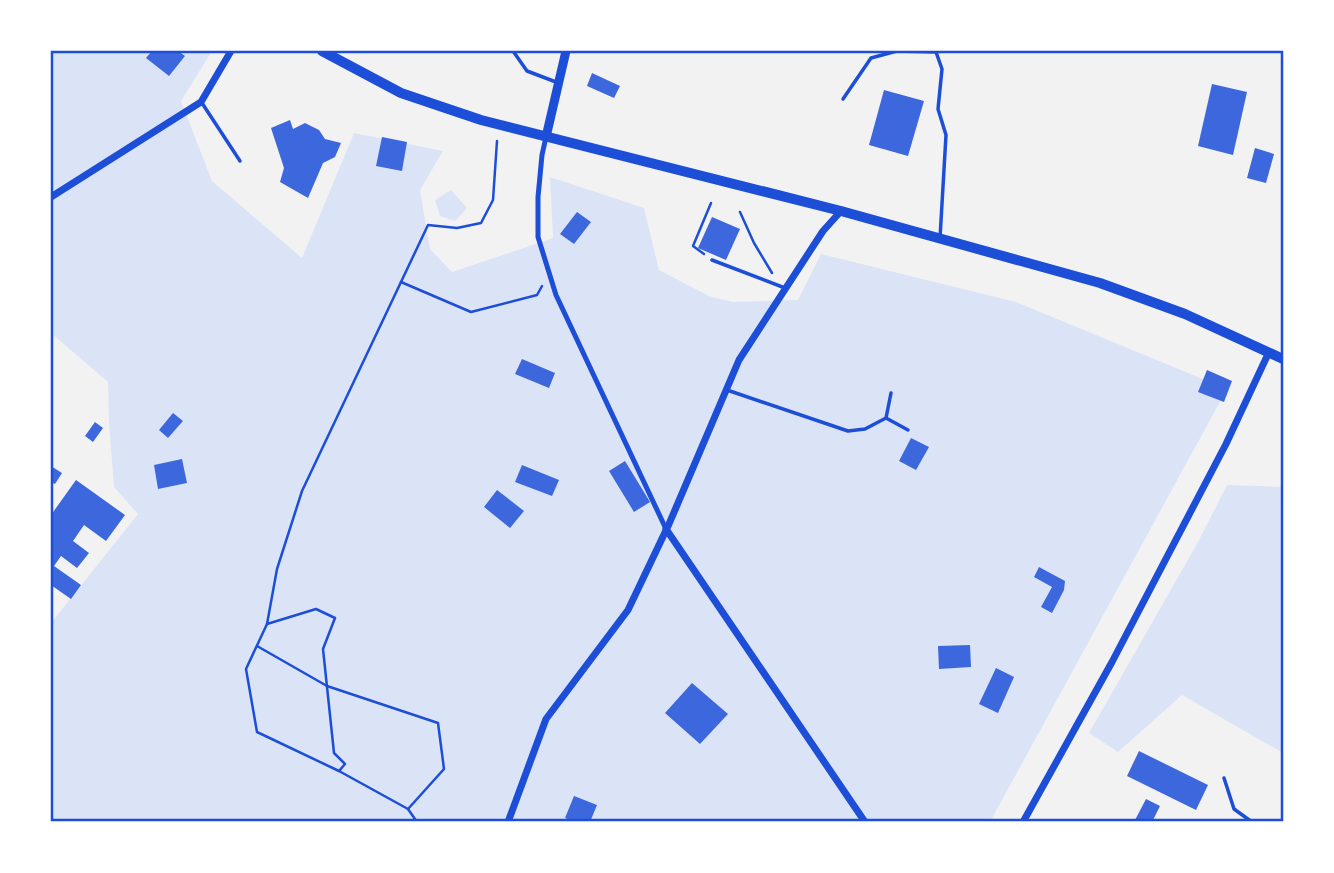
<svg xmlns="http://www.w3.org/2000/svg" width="1334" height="873" font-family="'Crimson Pro',serif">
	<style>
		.green { fill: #dbe4f7 }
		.building { fill: #3d67dc }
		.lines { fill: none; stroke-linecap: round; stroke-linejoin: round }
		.path { stroke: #1d4ed8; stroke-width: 2.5 }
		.service { stroke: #1d4ed8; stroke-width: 3.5 }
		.pedestrian { stroke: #1d4ed8; stroke-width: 5 }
		.minor { stroke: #1d4ed8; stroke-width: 7 }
		.tertiary { stroke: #1d4ed8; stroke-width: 9 }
		.primary { stroke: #1d4ed8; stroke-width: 10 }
		.neatline { fill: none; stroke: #1d4ed8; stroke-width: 2.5 }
	</style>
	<rect width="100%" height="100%" fill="#f2f2f2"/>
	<g class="green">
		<path d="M 51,51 L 212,51 L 181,101 L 212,181 L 302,258 L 354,133 L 443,151 L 420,190 L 430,249 L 452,272 L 553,238 L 550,177 L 644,208 L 659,270 L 709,296 L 733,302 L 798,300 L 821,254 L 1016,302 L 1227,389 L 990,822 L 51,822 L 51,623 L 138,514 L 114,487 L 109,423 L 108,382 L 51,333 Z"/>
		<path d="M 451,190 L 467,208 L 455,221 L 440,216 L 435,200 Z"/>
		<path d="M 1227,485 L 1283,487 L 1283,753 L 1182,695 L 1118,752 L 1089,733 L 1198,542 Z"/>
	</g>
	<g class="building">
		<path d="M 152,51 L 178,51 L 185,56 L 169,76 L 146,58 Z"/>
		<path d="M 592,73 L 620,86 L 614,98 L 587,86 Z"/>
		<path d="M 1212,84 L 1247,92 L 1233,155 L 1198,146 Z"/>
		<path d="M 884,90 L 924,101 L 908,156 L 869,145 Z"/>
		<path d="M 290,120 L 293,129 L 305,123 L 319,130 L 325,139 L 341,143 L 335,157 L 323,163 L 308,198 L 280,182 L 284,168 L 271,128 Z"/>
		<path d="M 382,137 L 407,142 L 402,171 L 376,166 Z"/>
		<path d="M 1255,148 L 1274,154 L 1266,183 L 1247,178 Z"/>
		<path d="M 577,212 L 591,222 L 574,244 L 560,234 Z"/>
		<path d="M 712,217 L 740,229 L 726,260 L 698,248 Z"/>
		<path d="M 522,359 L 555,373 L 549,388 L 515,374 Z"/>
		<path d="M 1207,370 L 1232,381 L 1224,402 L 1198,392 Z"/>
		<path d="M 173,413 L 183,421 L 168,438 L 159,430 Z"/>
		<path d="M 95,422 L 103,428 L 93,442 L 85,436 Z"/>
		<path d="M 911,438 L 929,447 L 916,470 L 899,461 Z"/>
		<path d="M 182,459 L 187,483 L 158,489 L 154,465 Z"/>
		<path d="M 625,461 L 650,502 L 634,512 L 609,471 Z"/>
		<path d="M 522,465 L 559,480 L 552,496 L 515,482 Z"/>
		<path d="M 51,466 L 62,473 L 55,484 L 51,482 Z"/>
		<path d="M 76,480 L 125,515 L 106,541 L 84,525 L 73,541 L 89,553 L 77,568 L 61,556 L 54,566 L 81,585 L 71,599 L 51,585 L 51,515 Z"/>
		<path d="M 497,490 L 524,511 L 510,528 L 484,507 Z"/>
		<path d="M 1039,567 L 1065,581 L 1064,590 L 1052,613 L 1041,607 L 1052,587 L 1034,577 Z"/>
		<path d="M 970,645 L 971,667 L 939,669 L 938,646 Z"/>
		<path d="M 996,668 L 1014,677 L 998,713 L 979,704 Z"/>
		<path d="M 692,683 L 728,714 L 700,744 L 665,713 Z"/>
		<path d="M 1139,751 L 1208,785 L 1196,810 L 1127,776 Z"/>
		<path d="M 574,796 L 597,805 L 590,822 L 576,822 L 565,818 Z"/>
		<path d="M 1146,799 L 1160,806 L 1152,822 L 1134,822 Z"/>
	</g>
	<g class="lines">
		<g class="path">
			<path d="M 740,212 L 754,243 L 772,273"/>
			<path d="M 704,254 L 693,246 L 711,203"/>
			<path d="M 401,282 L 471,312 L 537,295 L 542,286"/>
			<path d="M 267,624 L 316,609 L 335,618 L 323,649 L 334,753 L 345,764 L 339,771 L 408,809 L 417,822"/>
			<path d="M 257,646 L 327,686 L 438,723 L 444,769 L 408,809"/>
			<path d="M 339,771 L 257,732 L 246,669 L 267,624 L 277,569 L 302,491 L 428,225 L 457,228 L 481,223 L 493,200 L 497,141"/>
		</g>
		<g class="service">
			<path d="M 513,51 L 527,71 L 556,82"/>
			<path d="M 843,99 L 871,58 L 897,51 L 936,52 L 942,69 L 938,109 L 946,135 L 940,238"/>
			<path d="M 202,103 L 240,161"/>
			<path d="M 712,260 L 785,288"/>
			<path d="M 727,390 L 848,431 L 865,429 L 886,418 L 891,393"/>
			<path d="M 886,418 L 908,430"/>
			<path d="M 1224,778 L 1234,809 L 1252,822"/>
		</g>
		<path class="pedestrian" d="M 546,137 L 542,155 L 538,197 L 538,237 L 556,295 L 666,529"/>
		<g class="minor">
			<path d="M 51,197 L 201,102 L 231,51"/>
			<path d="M 666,529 L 865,822"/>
			<path d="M 508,822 L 546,719 L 628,610 L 669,524 L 739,360 L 823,231 L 841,211"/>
			<path d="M 1023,822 L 1112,662 L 1226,444 L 1269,352"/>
		</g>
		<path class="tertiary" d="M 546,137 L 566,51"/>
		<path class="primary" d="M 322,51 L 401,93 L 481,120 L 841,211 L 1100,283 L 1185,314 L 1283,359"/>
	</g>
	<rect width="1334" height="873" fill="none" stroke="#ffffff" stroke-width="105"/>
	<rect x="52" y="52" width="1230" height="768" class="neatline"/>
</svg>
